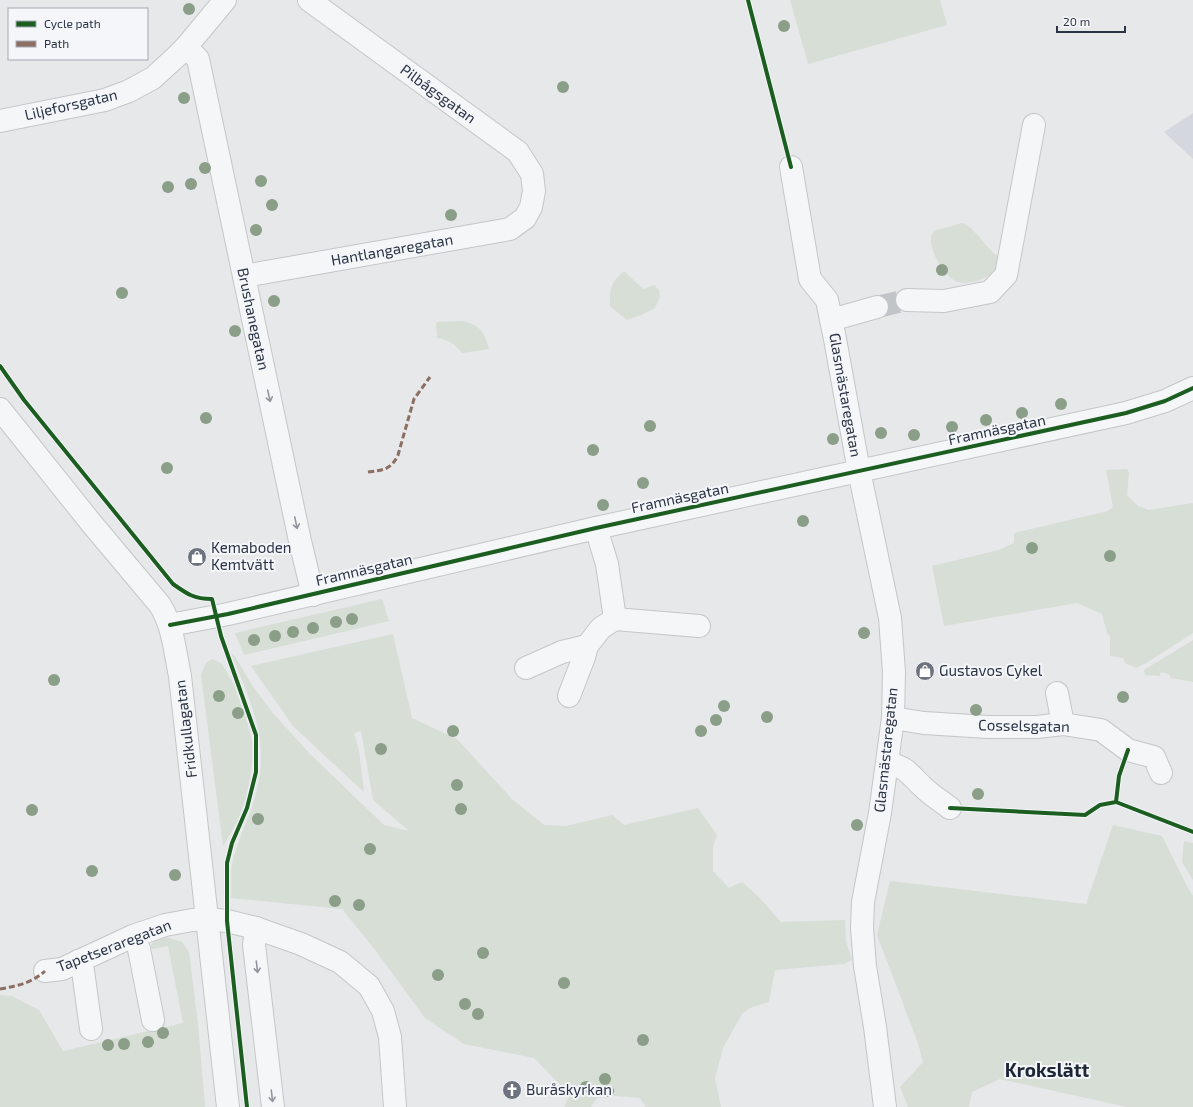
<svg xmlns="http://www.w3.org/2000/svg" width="1193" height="1107" font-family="'Exo 2',sans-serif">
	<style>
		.built { fill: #d4d7dd }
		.green { fill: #d6ded6 }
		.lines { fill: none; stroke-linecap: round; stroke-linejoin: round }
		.minor-tunnel { stroke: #c1c4c9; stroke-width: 22; stroke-dasharray: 22 11; stroke-linecap: butt }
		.minor-casing { stroke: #c4c6c8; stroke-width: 24 }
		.minor { stroke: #f5f6f7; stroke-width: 22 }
		.quiet { stroke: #8d6e63; stroke-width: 3; stroke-dasharray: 6 3; stroke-linecap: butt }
		.cycleway-casing { stroke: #f4f6f9; stroke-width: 6 }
		.cycleway { stroke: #1b5e20; stroke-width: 4 }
		.tree { fill: #8a9e88 }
		.oneway { stroke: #90959e }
		.labels { text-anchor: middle; stroke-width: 4; stroke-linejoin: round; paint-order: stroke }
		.street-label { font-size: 15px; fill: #2b3445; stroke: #f4f6f9 }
		.poi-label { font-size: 15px; fill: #2b3445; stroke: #f4f6f9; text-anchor: start }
		.district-label { font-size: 19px; font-weight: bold; fill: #1d2536; stroke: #f4f6f9 }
	</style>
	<rect width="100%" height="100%" fill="#e6e8ea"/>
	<path class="built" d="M 1193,113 L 1193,159 L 1164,132 Z"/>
	<g class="green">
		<path d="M 790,0 L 940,0 L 947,25 L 808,64 Z"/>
		<path d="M 962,223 C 973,225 987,250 999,257 L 996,272 C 985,278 971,285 958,282 C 945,279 923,243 934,231 Z"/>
		<path d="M 624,271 L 643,289 L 654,285 L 659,290 L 660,297 L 655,308 L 641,315 L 627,320 L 610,306 C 610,287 610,284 624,271 Z"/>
		<path d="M 463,321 C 481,326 484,332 489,349 L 462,353 C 455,344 449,340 437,338 L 436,322 Z"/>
		<path d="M 1127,469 L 1129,473 L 1127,495 L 1138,506 L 1149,510 L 1193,503 L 1193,633 L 1148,662 L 1136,668 L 1125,663 L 1123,658 L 1110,656 L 1110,636 L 1107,633 L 1102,614 L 1077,603 L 944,626 L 932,566 L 999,550 L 1014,543 L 1014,533 L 1108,511 L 1113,507 L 1106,470 Z"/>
		<path d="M 382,599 L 389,621 L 244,655 L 235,633 Z"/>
		<path d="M 393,634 L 412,718 L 457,739 L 512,799 L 544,825 L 566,826 L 612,815 L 624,825 L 698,808 L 717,835 L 713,847 L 713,871 L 729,888 L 742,882 L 759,897 L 781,922 L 845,920 L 846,941 L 852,960 L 844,964 L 775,970 L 769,1002 L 750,1008 L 742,1014 L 723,1048 L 715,1078 L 721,1107 L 646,1107 L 640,1098 L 615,1096 L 597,1098 L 591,1107 L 564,1107 L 570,1095 L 534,1058 L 464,1044 L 425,1018 L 376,951 L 342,909 L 231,898 C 232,887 230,870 233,859 C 241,831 256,804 260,775 C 266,732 247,692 231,653 L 236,658 L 252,685 L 272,712 L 309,753 L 384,825 L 409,831 L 373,800 L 361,731 L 354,733 L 359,750 L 364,792 L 326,757 L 293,726 L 251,666 Z"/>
		<path d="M 1193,640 L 1193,682 L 1171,678 C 1169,673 1165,672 1160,673 L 1160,676 L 1145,675 L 1144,670 Z"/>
		<path d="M 212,659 L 222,664 L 234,685 L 249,728 L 252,742 L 252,762 L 250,778 L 245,801 L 237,822 L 223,846 L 201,675 L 206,663 Z"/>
		<path d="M 1113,825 L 1162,836 L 1188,888 L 1193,896 L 1193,1107 L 1127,1107 L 1000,1079 L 972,1092 L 969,1107 L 908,1107 L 900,1087 L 923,1062 L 918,1043 L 877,935 L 890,881 L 1086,904 Z"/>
		<path d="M 1184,841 L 1193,843 L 1193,880 L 1182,862 Z"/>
		<path d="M 166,937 L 182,942 L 189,952 L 198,1024 L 205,1107 L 0,1107 L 0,995 L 12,996 L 39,1010 L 63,1051 L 183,1023 L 168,946 L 152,949 L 151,945 L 154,941 Z"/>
	</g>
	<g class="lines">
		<path class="minor-tunnel" d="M 877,307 L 907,300"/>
		<defs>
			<g id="minor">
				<path d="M 186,47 L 198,59 L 300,541 L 313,595"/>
				<path d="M 0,121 L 105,100 L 129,91 L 153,78 L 177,56 L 186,47 L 225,0"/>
				<path d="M 791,167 L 810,279 L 827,300 L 835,339 L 859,471 L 890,618 L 894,672 L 893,718 L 880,813 L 863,902 L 862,928 L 865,966 L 875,1027 L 885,1107"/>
				<path d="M 244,276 L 510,229 L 525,218 L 531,207 L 534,191 L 532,174 L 518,152 L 309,0"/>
				<path d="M 907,300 L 944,301 L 990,292 L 1006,275 L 1034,125"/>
				<path d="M 831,320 L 877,307"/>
				<path d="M 0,409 L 92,524 L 160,605 C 173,626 175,652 180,676 L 228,1107"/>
				<path d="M 615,619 L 699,626"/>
				<path d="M 170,625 L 228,614 L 596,528 L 1126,413 L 1165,401 L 1193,388"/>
				<path d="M 526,668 L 562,652 L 587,646"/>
				<path d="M 1057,693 L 1063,724"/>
				<path d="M 569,696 L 584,657 L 587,646 L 601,628 L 615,619 L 607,564 L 596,528"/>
				<path d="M 893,718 L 924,723 L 988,727 L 1037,727 L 1063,724 L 1101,730 L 1128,750 L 1154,757 L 1161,773"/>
				<path d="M 887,763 C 907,767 909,774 923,787 C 931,795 941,801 950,808"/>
				<path d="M 256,928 L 254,945 L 273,1107"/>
				<path d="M 133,936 L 139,949 L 153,1020"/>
				<path d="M 78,961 L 83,971 L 91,1029"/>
				<path d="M 45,971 L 62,969 L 133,936 L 165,925 L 192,920 L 207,919 L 227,921 L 256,928 L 301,944 L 340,962 L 369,986 L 383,1011 L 390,1037 L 395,1107"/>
			</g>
		</defs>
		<use href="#minor" class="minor-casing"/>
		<use href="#minor" class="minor"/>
		<g class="quiet">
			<path d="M 368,472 C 383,470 391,470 398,455 L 414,399 L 430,377"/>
			<path d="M 0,989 C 17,986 32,983 45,971"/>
		</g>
		<defs>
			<g id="cycleway">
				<path d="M 748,0 L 791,167"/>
				<path d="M 0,366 L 24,400 L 173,584 C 187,594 194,599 212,599 L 221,636 L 256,735 L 256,772 L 247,808 L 232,843 L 227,863 L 227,921 L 247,1107"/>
				<path d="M 170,625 L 228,614 L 596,528 L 1126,413 L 1165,401 L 1193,388"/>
				<path d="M 1116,802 L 1193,832"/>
				<path d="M 950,808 L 1085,815 L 1100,805 L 1116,802 L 1119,776 L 1128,750"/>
			</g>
		</defs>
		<use href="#cycleway" class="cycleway-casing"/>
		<use href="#cycleway" class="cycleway"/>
	</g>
	<g class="tree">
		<circle cx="189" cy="9" r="6"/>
		<circle cx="784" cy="26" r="6"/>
		<circle cx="563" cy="87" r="6"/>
		<circle cx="184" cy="98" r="6"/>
		<circle cx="205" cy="168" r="6"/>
		<circle cx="261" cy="181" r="6"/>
		<circle cx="191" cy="184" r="6"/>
		<circle cx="168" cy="187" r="6"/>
		<circle cx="272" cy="205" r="6"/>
		<circle cx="451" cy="215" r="6"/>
		<circle cx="256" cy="230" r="6"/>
		<circle cx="942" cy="270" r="6"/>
		<circle cx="122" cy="293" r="6"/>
		<circle cx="274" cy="301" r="6"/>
		<circle cx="235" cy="331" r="6"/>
		<circle cx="1061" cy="404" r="6"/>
		<circle cx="1022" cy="413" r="6"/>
		<circle cx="206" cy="418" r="6"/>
		<circle cx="986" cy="420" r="6"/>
		<circle cx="650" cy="426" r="6"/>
		<circle cx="952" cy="427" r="6"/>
		<circle cx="881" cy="433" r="6"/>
		<circle cx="914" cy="435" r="6"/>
		<circle cx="833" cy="439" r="6"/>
		<circle cx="593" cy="450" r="6"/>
		<circle cx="167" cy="468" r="6"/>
		<circle cx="643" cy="483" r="6"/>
		<circle cx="603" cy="505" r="6"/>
		<circle cx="803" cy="521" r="6"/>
		<circle cx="1032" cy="548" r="6"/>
		<circle cx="1110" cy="556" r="6"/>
		<circle cx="352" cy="619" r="6"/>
		<circle cx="336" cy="622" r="6"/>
		<circle cx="313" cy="628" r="6"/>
		<circle cx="293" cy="632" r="6"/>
		<circle cx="864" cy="633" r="6"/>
		<circle cx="275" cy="636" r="6"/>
		<circle cx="254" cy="640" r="6"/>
		<circle cx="54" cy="680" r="6"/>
		<circle cx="219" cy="696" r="6"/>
		<circle cx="1123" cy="697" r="6"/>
		<circle cx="724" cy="706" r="6"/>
		<circle cx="976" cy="710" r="6"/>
		<circle cx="238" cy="713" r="6"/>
		<circle cx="767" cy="717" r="6"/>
		<circle cx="716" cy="720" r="6"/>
		<circle cx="453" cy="731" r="6"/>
		<circle cx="701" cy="731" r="6"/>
		<circle cx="381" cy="749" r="6"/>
		<circle cx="457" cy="785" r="6"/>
		<circle cx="978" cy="794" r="6"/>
		<circle cx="461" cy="809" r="6"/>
		<circle cx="32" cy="810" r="6"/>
		<circle cx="258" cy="819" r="6"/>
		<circle cx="857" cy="825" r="6"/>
		<circle cx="370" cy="849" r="6"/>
		<circle cx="92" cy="871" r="6"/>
		<circle cx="175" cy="875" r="6"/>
		<circle cx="335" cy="901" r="6"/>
		<circle cx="359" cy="905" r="6"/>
		<circle cx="483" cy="953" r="6"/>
		<circle cx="438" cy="975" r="6"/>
		<circle cx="564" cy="983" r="6"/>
		<circle cx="465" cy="1004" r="6"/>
		<circle cx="478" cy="1014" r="6"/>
		<circle cx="163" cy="1033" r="6"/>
		<circle cx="643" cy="1040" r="6"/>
		<circle cx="148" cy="1042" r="6"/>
		<circle cx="124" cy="1044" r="6"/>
		<circle cx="108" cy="1045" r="6"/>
		<circle cx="605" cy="1079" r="6"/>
		<circle cx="586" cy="1087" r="6"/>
		<circle cx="608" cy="1091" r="6"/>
	</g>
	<defs><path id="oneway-shaft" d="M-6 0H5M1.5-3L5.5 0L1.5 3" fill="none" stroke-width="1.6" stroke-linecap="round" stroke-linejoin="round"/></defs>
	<g class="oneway">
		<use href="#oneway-shaft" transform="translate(269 396) rotate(78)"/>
		<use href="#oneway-shaft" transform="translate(296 523) rotate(78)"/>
		<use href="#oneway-shaft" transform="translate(257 967) rotate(83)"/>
		<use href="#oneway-shaft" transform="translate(272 1096) rotate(83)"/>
	</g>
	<defs>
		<symbol id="shop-disc" viewBox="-11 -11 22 22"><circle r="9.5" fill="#6c737f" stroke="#f4f6f9"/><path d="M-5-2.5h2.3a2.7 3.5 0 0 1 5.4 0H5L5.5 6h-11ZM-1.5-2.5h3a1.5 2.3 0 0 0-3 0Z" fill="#fff"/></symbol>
		<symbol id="church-disc" viewBox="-11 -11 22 22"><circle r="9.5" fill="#6c737f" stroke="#f4f6f9"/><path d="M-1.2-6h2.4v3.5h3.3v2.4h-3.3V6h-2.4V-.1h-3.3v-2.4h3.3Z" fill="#fff"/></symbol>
	</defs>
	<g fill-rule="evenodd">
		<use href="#shop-disc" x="186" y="546" width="22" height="22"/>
		<use href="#shop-disc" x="914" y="660" width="22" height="22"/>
		<use href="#church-disc" x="501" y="1079" width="22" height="22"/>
	</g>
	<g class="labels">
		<g class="street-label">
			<text transform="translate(438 94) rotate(36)" y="5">Pilbågsgatan</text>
			<text transform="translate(71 105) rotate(-13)" y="5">Liljeforsgatan</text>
			<text transform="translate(392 250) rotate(-10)" y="5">Hantlangaregatan</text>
			<text transform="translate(253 319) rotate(78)" y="5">Brushanegatan</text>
			<text transform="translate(845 395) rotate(80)" y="5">Glasmästaregatan</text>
			<text transform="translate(997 430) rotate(-12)" y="5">Framnäsgatan</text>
			<text transform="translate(680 498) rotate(-12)" y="5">Framnäsgatan</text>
			<text transform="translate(364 570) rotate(-13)" y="5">Framnäsgatan</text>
			<text transform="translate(1024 726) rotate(1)" y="5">Cosselsgatan</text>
			<text transform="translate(186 729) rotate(-97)" y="5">Fridkullagatan</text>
			<text transform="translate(886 750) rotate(-84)" y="5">Glasmästaregatan</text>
			<text transform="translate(114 946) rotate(-21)" y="5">Tapetseraregatan</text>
		</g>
		<g class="poi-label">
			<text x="211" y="553">Kemaboden<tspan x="211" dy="17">Kemtvätt</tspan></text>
			<text x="939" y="676">Gustavos Cykel</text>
			<text x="526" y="1095">Buråskyrkan</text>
		</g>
		<g class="district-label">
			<text x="1047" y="1077">Krokslätt</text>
		</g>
	</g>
	<rect x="8" y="8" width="140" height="52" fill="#f4f6f9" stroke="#a4a8b1"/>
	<rect x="16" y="21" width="20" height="6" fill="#1b5e20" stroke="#a4a8b1"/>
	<text x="44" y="28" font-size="12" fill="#2b3445">Cycle path</text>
	<rect x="16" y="41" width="20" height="6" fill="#8d6e63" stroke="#a4a8b1"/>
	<text x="44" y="48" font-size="12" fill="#2b3445">Path</text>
	<path d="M1057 26v6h68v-6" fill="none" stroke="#2b3445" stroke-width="2"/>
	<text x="1063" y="26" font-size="12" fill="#2b3445" stroke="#f4f6f9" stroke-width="3" paint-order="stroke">20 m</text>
</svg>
